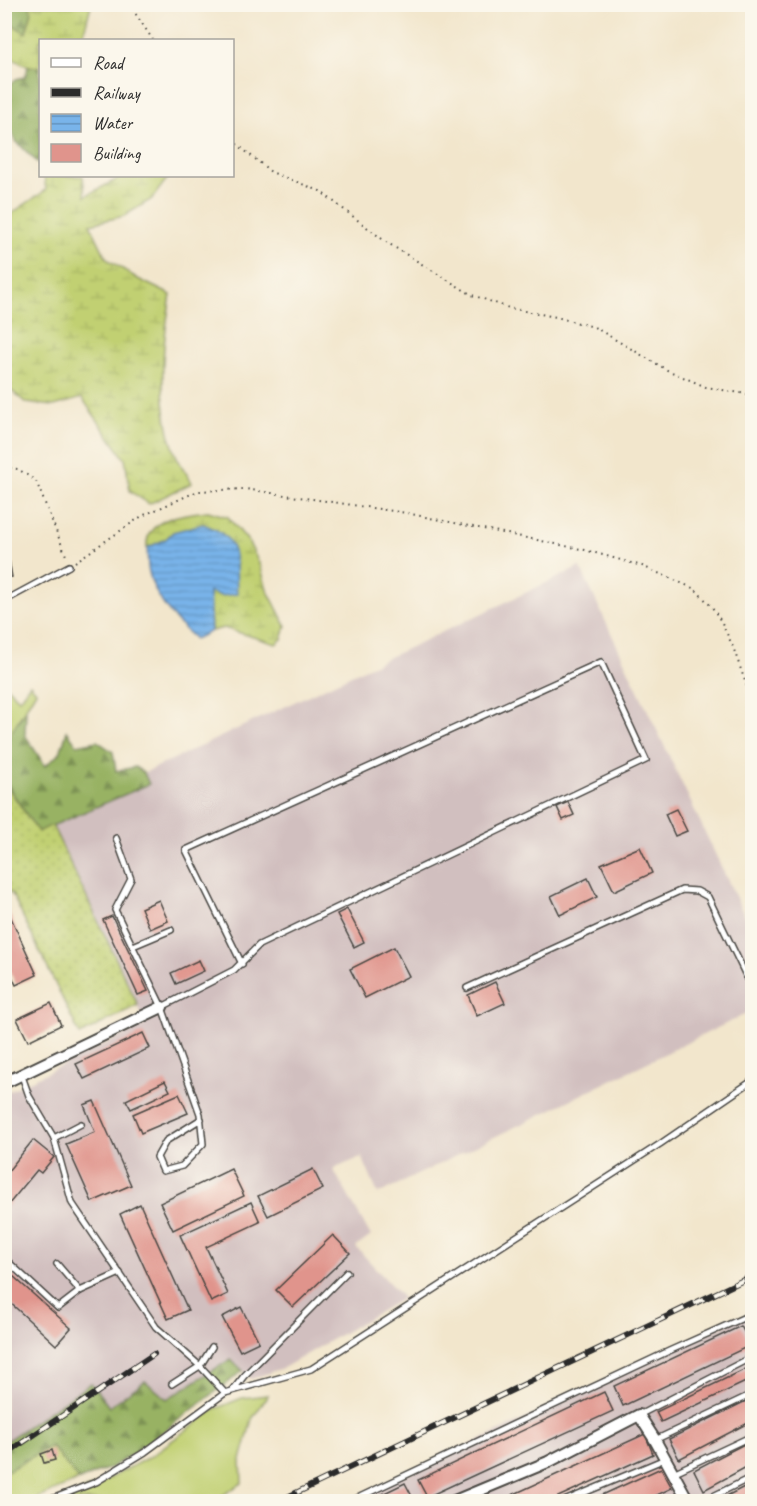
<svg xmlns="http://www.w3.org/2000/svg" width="757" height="1506" font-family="Caveat,sans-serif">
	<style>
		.industrial { fill: #d1bfbf }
		.grass { fill: #c1d072; stroke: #767e4e; stroke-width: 1.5 }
		.forest { fill: url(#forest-firs); stroke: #626e48; stroke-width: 1.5 }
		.wetland { fill: url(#wetland-marsh); stroke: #767e4e; stroke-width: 1.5 }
		.garden { fill: url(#garden-dots); stroke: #767e4e; stroke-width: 1.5 }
		.water { fill: url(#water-rules); stroke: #52708a; stroke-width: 1.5 }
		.building { fill: #e0948c }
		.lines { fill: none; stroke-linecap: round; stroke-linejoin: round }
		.lane-casing { stroke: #494743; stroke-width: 8 }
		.street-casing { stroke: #494743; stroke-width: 14 }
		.path { stroke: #494743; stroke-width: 2; stroke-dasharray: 1.5 4.5; stroke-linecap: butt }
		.lane { stroke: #fff; stroke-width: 5 }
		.street { stroke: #fff; stroke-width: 10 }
		.rail-casing { stroke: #2b2b2b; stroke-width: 6 }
		.rail { stroke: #fbf7ec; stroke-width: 4; stroke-dasharray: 11; stroke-linecap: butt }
	</style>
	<defs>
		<pattern id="forest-firs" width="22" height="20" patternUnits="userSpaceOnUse" patternTransform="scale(1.5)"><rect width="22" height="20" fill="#98b264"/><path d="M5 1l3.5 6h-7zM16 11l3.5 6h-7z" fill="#7c9153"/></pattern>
		<pattern id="wetland-marsh" width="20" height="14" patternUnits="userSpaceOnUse" patternTransform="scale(1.5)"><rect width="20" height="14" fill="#c1d072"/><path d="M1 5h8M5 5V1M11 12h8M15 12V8" fill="none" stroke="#a6b363"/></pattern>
		<pattern id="garden-dots" width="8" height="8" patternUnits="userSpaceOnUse" patternTransform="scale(1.5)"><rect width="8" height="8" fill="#c1d072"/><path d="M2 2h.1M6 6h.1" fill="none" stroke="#a6b363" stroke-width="1.8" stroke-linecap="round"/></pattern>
		<pattern id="water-rules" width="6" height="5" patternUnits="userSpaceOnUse" patternTransform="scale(1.5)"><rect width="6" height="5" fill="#79b4ea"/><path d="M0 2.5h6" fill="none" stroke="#6393be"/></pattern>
	</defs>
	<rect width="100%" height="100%" fill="#fbf7ec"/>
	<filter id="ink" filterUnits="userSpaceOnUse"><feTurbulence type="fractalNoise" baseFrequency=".0167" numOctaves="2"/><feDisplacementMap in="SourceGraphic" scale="12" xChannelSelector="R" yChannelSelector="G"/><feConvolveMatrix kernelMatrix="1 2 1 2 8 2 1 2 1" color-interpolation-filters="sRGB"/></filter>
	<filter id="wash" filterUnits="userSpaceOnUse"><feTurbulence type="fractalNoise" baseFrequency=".008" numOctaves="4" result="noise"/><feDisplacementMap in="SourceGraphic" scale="24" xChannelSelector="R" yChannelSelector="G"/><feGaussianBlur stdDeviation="1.35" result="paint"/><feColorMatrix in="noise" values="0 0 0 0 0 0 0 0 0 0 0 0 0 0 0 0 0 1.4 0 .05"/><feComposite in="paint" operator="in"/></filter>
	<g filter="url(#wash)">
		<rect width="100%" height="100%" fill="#f2e6cc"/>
		<g class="industrial">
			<path d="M 580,567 L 752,932 L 752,1011 L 378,1194 L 362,1157 L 333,1169 L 371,1236 L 356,1247 L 403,1298 L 285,1367 L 251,1379 L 231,1359 L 167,1399 L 109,1407 L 91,1383 L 5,1442 L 5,1093 L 146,1024 L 52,825 L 148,784 L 144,773 Z"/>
			<path d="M 752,1312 L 752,1501 L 349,1502 Z"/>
		</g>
		<g class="grass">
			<path d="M 4,684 L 19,699 L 30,684 L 36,691 L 13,729 L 5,748 Z"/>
			<path d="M 268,1395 L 252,1419 L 241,1460 L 242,1483 L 214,1501 L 58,1501 L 101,1483 L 151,1456 L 215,1409 L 242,1398 Z"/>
			<path d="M 51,1446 L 79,1480 L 31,1501 L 5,1501 L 4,1472 Z"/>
		</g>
		<g class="forest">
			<path d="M 4,5 L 29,5 L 32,12 L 26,33 L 5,20 Z"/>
			<path d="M 28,67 L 40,67 L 40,165 L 14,139 L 8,121 L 5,118 L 5,89 L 16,79 L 25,77 Z"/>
			<path d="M 26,710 L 25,735 L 45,766 L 60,753 L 67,731 L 77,745 L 97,741 L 113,752 L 116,771 L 135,767 L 144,773 L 149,784 L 38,832 L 5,782 L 4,748 L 13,729 Z"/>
			<path d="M 231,1359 L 243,1371 L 139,1450 L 112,1467 L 79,1480 L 51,1446 L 5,1472 L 5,1442 L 91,1383 L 109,1407 L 145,1381 L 167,1399 Z"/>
		</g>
		<g class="wetland">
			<path d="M 29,5 L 91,5 L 82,40 L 40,40 L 40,67 C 25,67 16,62 5,52 L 5,20 L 26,33 L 32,12 Z"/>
			<path d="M 44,176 L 83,176 L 85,196 L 114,181 L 121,176 L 169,176 L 152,199 L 124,216 L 90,224 L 107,259 L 138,279 L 171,295 C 162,347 157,399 174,450 C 178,462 186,472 192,483 L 149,504 L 130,491 L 125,459 L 82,398 L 54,406 L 26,403 L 5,385 L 5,218 L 46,190 Z"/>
			<path d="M 208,511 L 228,517 L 248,541 L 260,565 L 267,589 L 286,626 L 282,639 L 276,644 L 224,628 L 211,631 L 209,592 L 173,532 L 166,539 L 147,548 C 144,518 186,513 208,511 Z"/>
		</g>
		<path class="garden" d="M 4,782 L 38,832 L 52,825 L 138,1005 L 80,1035 L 11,892 L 5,894 Z"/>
		<path class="water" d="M 203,524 C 242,538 235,558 237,594 L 221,596 L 209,592 L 211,631 L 195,639 C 176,622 154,598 149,572 C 147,565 148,556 147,548 L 166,539 L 173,532 Z"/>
		<g id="blocks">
			<g class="building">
				<path d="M 9,559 L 12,577 L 4,578 L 4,560 Z"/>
				<path d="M 568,802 L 574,815 L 563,820 L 557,807 Z"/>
				<path d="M 676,809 L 687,831 L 675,836 L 665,814 Z"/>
				<path d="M 640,847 L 652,873 L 614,891 L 601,864 Z"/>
				<path d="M 588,878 L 597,897 L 560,915 L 551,896 Z"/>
				<path d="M 159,900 L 168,921 L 150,929 L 141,908 Z"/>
				<path d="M 7,909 L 37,975 L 16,985 L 4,959 L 4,910 Z"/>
				<path d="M 347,909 L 364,942 L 354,947 L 337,914 Z"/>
				<path d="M 112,916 L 148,991 L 138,995 L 103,920 Z"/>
				<path d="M 394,947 L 409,976 L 365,998 L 350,969 Z"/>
				<path d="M 199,960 L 204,971 L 176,984 L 171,973 Z"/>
				<path d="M 495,982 L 505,1003 L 477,1016 L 468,995 Z"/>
				<path d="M 51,1003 L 61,1025 L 28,1041 L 17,1019 Z"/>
				<path d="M 143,1033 L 150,1048 L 84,1079 L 76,1064 Z"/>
				<path d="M 165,1081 L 170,1091 L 131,1109 L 126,1100 Z"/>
				<path d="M 179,1094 L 188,1113 L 141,1133 L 133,1114 Z"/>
				<path d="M 94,1101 L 131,1185 L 92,1202 L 66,1144 L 95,1132 L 84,1105 Z"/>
				<path d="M 33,1140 L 54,1157 L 41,1173 L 37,1170 L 4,1210 L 4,1176 Z"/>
				<path d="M 231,1169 L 244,1196 L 173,1230 L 160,1203 Z"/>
				<path d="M 313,1169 L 323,1189 L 268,1216 L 258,1196 Z"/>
				<path d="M 251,1202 L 260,1222 L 206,1247 L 228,1294 L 211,1302 L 180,1235 Z"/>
				<path d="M 140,1204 L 188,1310 L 168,1319 L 120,1214 Z"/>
				<path d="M 333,1235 L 350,1253 L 293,1307 L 276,1290 Z"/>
				<path d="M 4,1268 L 71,1328 L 56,1345 L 4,1297 Z"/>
				<path d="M 241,1307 L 259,1342 L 240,1351 L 222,1317 Z"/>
				<path d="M 741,1326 L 751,1345 L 623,1406 L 614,1386 Z"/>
				<path d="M 752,1366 L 752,1379 L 661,1422 L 656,1412 Z"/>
				<path d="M 604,1392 L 613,1411 L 427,1497 L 418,1480 Z"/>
				<path d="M 752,1398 L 752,1421 L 679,1459 L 669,1439 Z"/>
				<path d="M 645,1434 L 653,1454 L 547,1502 L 497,1502 Z"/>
				<path d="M 752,1440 L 752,1464 L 704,1490 L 694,1470 Z"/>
				<path d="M 52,1450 L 55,1460 L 44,1463 L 41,1454 Z"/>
				<path d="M 661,1468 L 672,1488 L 642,1502 L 587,1502 Z"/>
				<path d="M 405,1483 L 415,1502 L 366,1502 Z"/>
				<path d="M 752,1483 L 752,1502 L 715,1502 Z"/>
			</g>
		</g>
	</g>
	<g filter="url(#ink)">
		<use href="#blocks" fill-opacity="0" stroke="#494743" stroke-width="1.5"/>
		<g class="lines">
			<defs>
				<g id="lane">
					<path d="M 4,601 L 69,566"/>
					<path d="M 116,838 L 131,879 L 115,910 L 162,1007 L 200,1114 L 203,1144 L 182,1166 L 163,1171 L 157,1157 L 166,1141 L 201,1119"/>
					<path d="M 133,946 L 171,930"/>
					<path d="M 467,988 L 682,890 L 697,891 L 708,897 L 752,988"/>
					<path d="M 162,1007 L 234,970 L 259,945 L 646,760 L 601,662 L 186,850 L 242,964"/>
					<path d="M 22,1076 L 29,1096 L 54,1138 L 72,1203 L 156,1327 L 200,1366 L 225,1393"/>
					<path d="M 54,1138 L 81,1124"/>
					<path d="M 4,1258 L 58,1308 L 80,1291"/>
					<path d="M 57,1264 L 80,1291 L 120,1273"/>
					<path d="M 172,1384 L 200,1366 L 212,1347"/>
					<path d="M 233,1390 L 244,1376 L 347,1272"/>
					<path d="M 639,1415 L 752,1357"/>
					<path d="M 655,1440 L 752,1394"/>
					<path d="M 673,1473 L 752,1436"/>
					<path d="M 44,1502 L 96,1482 L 145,1452 L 225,1393 L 311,1369 L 660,1144 L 752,1081"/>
					<path d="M 349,1502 L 669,1351 L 752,1314"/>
					<path d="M 562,1502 L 665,1459"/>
					<path d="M 668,1502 L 684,1494"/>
					<path d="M 701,1502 L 752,1477"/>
				</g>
				<g id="street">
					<path d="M 4,1083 L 162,1007"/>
					<path d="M 452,1502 L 548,1462 L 639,1415 L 655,1440 L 689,1502"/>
				</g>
			</defs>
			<use href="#lane" class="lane-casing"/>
			<use href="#street" class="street-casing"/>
			<g class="path">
				<path d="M 129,4 L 153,40"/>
				<path d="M 232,140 L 271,172 L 320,191 L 386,242 L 472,295 L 509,308 L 556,317 L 594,327 L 667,370 L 706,387 L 752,395"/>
				<path d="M 4,467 L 18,469 L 36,481 L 67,558"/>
				<path d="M 75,562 L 142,516 L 198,491 L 245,489 L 406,513 L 585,550 L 642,566 L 695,589 L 712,607 L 722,623 L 733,647 L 752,701"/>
			</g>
			<use href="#lane" class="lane"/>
			<use href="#street" class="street"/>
			<defs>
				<g id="rail">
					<path d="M 4,1455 L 154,1354"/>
					<path d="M 277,1502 L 752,1276"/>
				</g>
			</defs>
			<use href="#rail" class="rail-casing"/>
			<use href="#rail" class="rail"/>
		</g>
	</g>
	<rect width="757" height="1506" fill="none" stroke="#fbf7ec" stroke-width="24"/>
	<rect x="39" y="39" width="195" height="138" fill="#fbf7ec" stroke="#a8a59f" stroke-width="1.5"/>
	<rect x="51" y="58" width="30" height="9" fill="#ffffff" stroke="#a8a59f" stroke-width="1.5"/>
	<text x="93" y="69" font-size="18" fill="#2b2b2b">Road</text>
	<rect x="51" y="88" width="30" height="9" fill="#2b2b2b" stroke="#a8a59f" stroke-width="1.5"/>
	<text x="93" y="99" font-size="18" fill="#2b2b2b">Railway</text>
	<rect x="51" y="114" width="30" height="18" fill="url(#water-rules)" stroke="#a8a59f" stroke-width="1.5"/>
	<text x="93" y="129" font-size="18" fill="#2b2b2b">Water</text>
	<rect x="51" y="144" width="30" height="18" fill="#e0948c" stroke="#a8a59f" stroke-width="1.5"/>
	<text x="93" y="159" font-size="18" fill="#2b2b2b">Building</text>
</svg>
